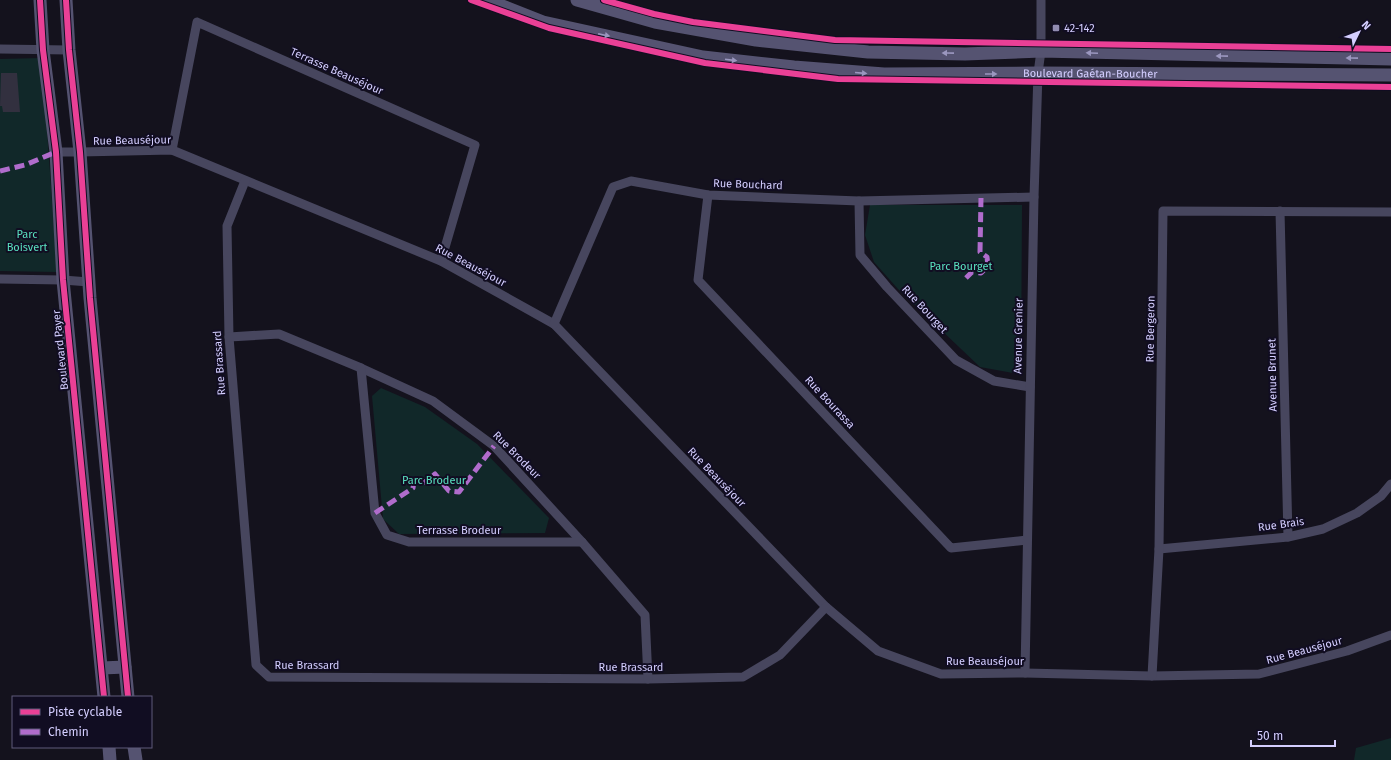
<svg xmlns="http://www.w3.org/2000/svg" width="1391" height="760" font-family="'Fira Sans',sans-serif">
	<style>
		.green { fill: #112829 }
		.building { fill: #32303f }
		.lines { fill: none; stroke-linecap: round; stroke-linejoin: round }
		.street { stroke: #47465e; stroke-width: 9 }
		.secondary { stroke: #555371; stroke-width: 13 }
		.quiet { stroke: #b06ccc; stroke-width: 5; stroke-dasharray: 10 5; stroke-linecap: butt }
		.cycleway-casing { stroke: #110d22; stroke-width: 8 }
		.cycleway { stroke: #ea4096; stroke-width: 6 }
		.oneway { fill: #9b97bf }
		.poi-dot { fill: #918cb0; stroke: #110d22; stroke-width: 1.5 }
		.labels { text-anchor: middle; stroke-width: 4; stroke-linejoin: round; paint-order: stroke }
		.poi-label { font-size: 11px; fill: #d4ceff; stroke: #110d22; text-anchor: start }
		.street-label { font-size: 11px; fill: #d4ceff; stroke: #110d22 }
		.park-label { font-size: 11px; fill: #59e0bf; stroke: #110d22 }
	</style>
	<rect width="100%" height="100%" fill="#14121d"/>
	<g class="green">
		<path d="M 42,58 L 57,272 L 0,271 L 0,59 Z"/>
		<path d="M 870,205 L 1022,205 L 1021,369 L 1013,373 L 980,367 L 898,289 L 874,262 L 865,235 Z"/>
		<path d="M 381,388 L 425,407 L 477,444 L 549,518 L 545,533 L 399,534 L 383,519 L 372,396 Z"/>
		<path d="M 1391,738 L 1391,760 L 1354,760 L 1356,748 Z"/>
	</g>
	<path class="building" d="M 1,73 L 17,73 L 20,112 L 3,112 L 2,106 L 0,106 Z"/>
	<g class="lines">
		<g class="street">
			<path d="M 0,49 L 69,50"/>
			<path d="M 172,150 L 197,22 L 475,145 L 441,261"/>
			<path d="M 56,152 L 80,152 L 172,150 L 441,261 L 554,324 L 826,607 L 878,651 L 941,674 L 1025,673 L 1152,676 L 1259,674 L 1347,651 L 1391,635"/>
			<path d="M 245,181 L 227,226 L 229,337 L 256,665 L 269,677 L 648,679 L 743,677 L 780,655 L 826,607"/>
			<path d="M 708,195 L 698,280 L 951,548 L 1027,540"/>
			<path d="M 859,201 L 860,255 L 887,287 L 956,360 L 994,381 L 1030,387"/>
			<path d="M 1280,211 L 1288,537"/>
			<path d="M 0,279 L 63,280 L 89,282"/>
			<path d="M 554,324 L 613,187 L 631,181 L 708,195 L 859,201 L 1034,197"/>
			<path d="M 229,337 L 279,334 L 361,368 L 433,401 L 494,446 L 582,542 L 645,615 L 648,679"/>
			<path d="M 361,368 L 375,513 L 387,535 L 409,542 L 582,542"/>
			<path d="M 1159,549 L 1288,537 L 1323,529 L 1357,513 L 1381,496 L 1391,484"/>
			<path d="M 1025,673 L 1034,197 L 1038,73 L 1041,51 L 1041,0"/>
			<path d="M 1152,676 L 1159,549 L 1163,211 L 1391,212"/>
		</g>
		<g class="secondary">
			<path d="M 40,0 L 43,50 L 56,152 L 63,280 L 104,697"/>
			<path d="M 66,0 L 69,50 L 80,152 L 90,298 L 128,697"/>
			<path id="s1" d="M 487,0 L 543,22 L 703,57 L 794,67 L 884,74 L 1038,73 L 1391,75"/>
			<path d="M 577,0 L 655,22 L 756,40 L 868,52 L 965,54 L 1041,51 L 1391,59"/>
			<path d="M 102,668 L 125,667"/>
			<path d="M 109,747 L 110,760"/>
			<path d="M 134,747 L 136,760"/>
		</g>
		<g class="quiet">
			<path d="M 0,171 L 25,165 L 56,152"/>
			<path d="M 966,278 L 972,272 L 981,273 L 988,266 L 987,257 L 980,252 L 981,198"/>
			<path d="M 375,513 L 413,488 L 414,480 L 425,482 L 435,474 L 449,491 L 459,492 L 494,446"/>
		</g>
		<defs>
			<g id="cycleway">
				<path d="M 40,0 L 43,50 L 56,152 L 63,280 L 104,697"/>
				<path d="M 66,0 L 69,50 L 80,152 L 90,298 L 128,697"/>
				<path d="M 471,0 L 549,28 L 705,63 L 838,79 L 1391,87"/>
				<path d="M 604,0 L 654,14 L 693,22 L 835,40 L 1391,49"/>
			</g>
		</defs>
		<use href="#cycleway" class="cycleway-casing"/>
		<use href="#cycleway" class="cycleway"/>
	</g>
	<defs><path id="oneway-solid" d="M-6-.8H1V-3.2L6.5 0L1 3.2V.8H-6Z"/></defs>
	<g class="oneway">
		<use href="#oneway-solid" transform="translate(604 35) rotate(12)"/>
		<use href="#oneway-solid" transform="translate(948 53) rotate(-179)"/>
		<use href="#oneway-solid" transform="translate(1092 53) rotate(-178)"/>
		<use href="#oneway-solid" transform="translate(1222 56) rotate(-179)"/>
		<use href="#oneway-solid" transform="translate(1352 58) rotate(-179)"/>
		<use href="#oneway-solid" transform="translate(731 60) rotate(7)"/>
		<use href="#oneway-solid" transform="translate(861 73) rotate(5)"/>
		<use href="#oneway-solid" transform="translate(991 74)"/>
	</g>
	<rect class="poi-dot" x="1052" y="24" width="8" height="8" rx="2"/>
	<g class="labels">
		<g class="poi-label">
			<text x="1064" y="32">42-142</text>
		</g>
		<g class="street-label">
			<text transform="translate(337 71) rotate(24)" y="4">Terrasse Beauséjour</text>
			<text dy="4" stroke="none"><textPath href="#s1" startOffset="612">Boulevard Gaétan-Boucher</textPath></text>
			<text transform="translate(132 140) rotate(-1)" y="4">Rue Beauséjour</text>
			<text transform="translate(748 184) rotate(2)" y="4">Rue Bouchard</text>
			<text transform="translate(471 265) rotate(28)" y="4">Rue Beauséjour</text>
			<text transform="translate(925 309) rotate(47)" y="4">Rue Bourget</text>
			<text transform="translate(1150 329) rotate(-89)" y="4">Rue Bergeron</text>
			<text transform="translate(1018 336) rotate(-89)" y="4">Avenue Grenier</text>
			<text transform="translate(60 350) rotate(-96)" y="4">Boulevard Payer</text>
			<text transform="translate(219 363) rotate(-94)" y="4">Rue Brassard</text>
			<text transform="translate(1272 375) rotate(-91)" y="4">Avenue Brunet</text>
			<text transform="translate(830 402) rotate(47)" y="4">Rue Bourassa</text>
			<text transform="translate(517 455) rotate(45)" y="4">Rue Brodeur</text>
			<text transform="translate(717 477) rotate(46)" y="4">Rue Beauséjour</text>
			<text transform="translate(1281 524) rotate(-8)" y="4">Rue Brais</text>
			<text x="459" y="534">Terrasse Brodeur</text>
			<text transform="translate(1304 650) rotate(-15)" y="4">Rue Beauséjour</text>
			<text x="985" y="665">Rue Beauséjour</text>
			<text x="307" y="669">Rue Brassard</text>
			<text x="631" y="671">Rue Brassard</text>
		</g>
		<g class="park-label">
			<text x="27" y="238">Parc<tspan x="27" dy="13">Boisvert</tspan></text>
			<text x="961" y="270">Parc Bourget</text>
			<text x="434" y="484">Parc Brodeur</text>
		</g>
	</g>
	<rect x="12" y="696" width="140" height="52" fill="#110d22" stroke="#5f5a7a"/>
	<rect x="20" y="709" width="20" height="6" fill="#ea4096" stroke="#5f5a7a"/>
	<text x="48" y="716" font-size="12" fill="#d4ceff">Piste cyclable</text>
	<rect x="20" y="729" width="20" height="6" fill="#b06ccc" stroke="#5f5a7a"/>
	<text x="48" y="736" font-size="12" fill="#d4ceff">Chemin</text>
	<g transform="translate(1359 32) rotate(47)" stroke="#110d22" stroke-width="3" paint-order="stroke">
	<path d="M0-3L7 15L0 10L-7 15Z" fill="#d4ceff"/>
	<text y="-6" font-size="11" font-weight="bold" text-anchor="middle" fill="#d4ceff">N</text>
	</g>
	<path d="M1251 740v6h84v-6" fill="none" stroke="#d4ceff" stroke-width="2"/>
	<text x="1257" y="740" font-size="12" fill="#d4ceff" stroke="#110d22" stroke-width="3" paint-order="stroke">50 m</text>
</svg>
